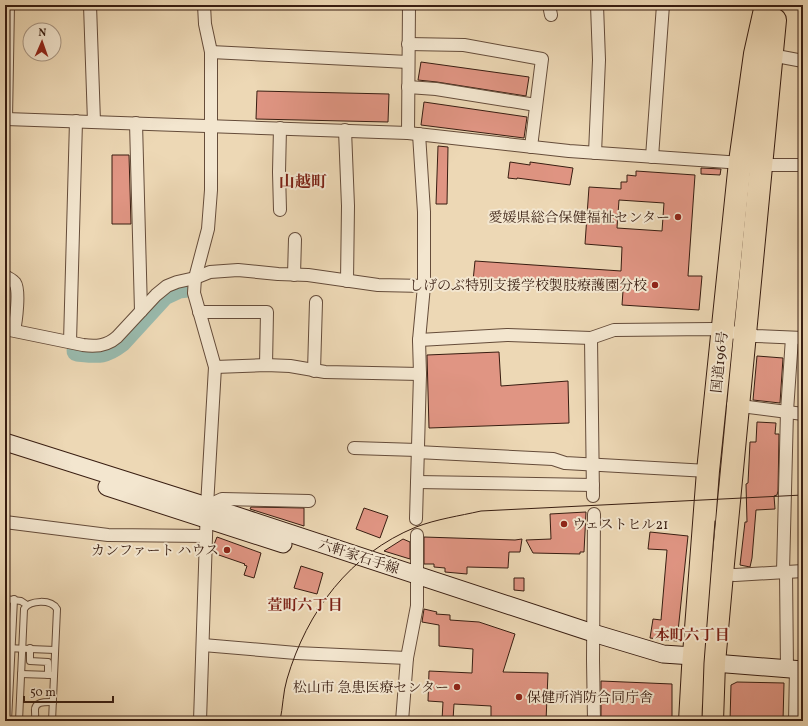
<svg xmlns="http://www.w3.org/2000/svg" width="808" height="726" font-family="Vollkorn,'Noto Serif JP',serif">
	<style>
		.lines { fill: none; stroke-linecap: round; stroke-linejoin: round }
		.river { stroke: #99baad; stroke-width: 21 }
		.building { fill: #e09583; stroke: #381d11; fill-rule: evenodd }
		.lane-casing { stroke: #654c3a; stroke-width: 8 }
		.street-casing { stroke: #654c3a; stroke-width: 14 }
		.secondary-casing { stroke: #381d11; stroke-width: 19 }
		.highway-casing { stroke: #381d11; stroke-width: 24 }
		.lane { stroke: #f3e6cf; stroke-width: 6 }
		.street { stroke: #f3e6cf; stroke-width: 12 }
		.secondary { stroke: #f3e6cf; stroke-width: 17 }
		.highway { stroke: #edd8b5; stroke-width: 22 }
		.tram { stroke: #381d11; stroke-width: 1 }
		.poi-dot { fill: #8f2418; stroke: #f3e6cf; stroke-width: 1.5 }
		.labels { text-anchor: middle; stroke-width: 4; stroke-linejoin: round; paint-order: stroke }
		.poi-label { font-size: 14px; fill: #381d11; stroke: #f3e6cf; text-anchor: end }
		.street-label { font-size: 14px; fill: #381d11; stroke: #f3e6cf }
		.neighbourhood-label { font-size: 15px; font-weight: bold; fill: #7a1f14; stroke: #f3e6cf }
		.quarter-label { font-size: 16px; font-weight: bold; fill: #7a1f14; stroke: #f3e6cf }
	</style>
	<rect width="100%" height="100%" fill="#edd8b5"/>
	<filter id="stains"><feTurbulence type="fractalNoise" baseFrequency=".005" numOctaves="4"/><feColorMatrix values="0 0 0 0 .2 0 0 0 0 .09 0 0 0 0 .02 0 0 0 .5 -.17"/></filter>
	<radialGradient id="worn" r=".72"><stop offset=".6" stop-color="#630" stop-opacity="0"/><stop offset="1" stop-color="#630" stop-opacity=".3"/></radialGradient>
	<g class="lines">
		<path class="river" d="M 77,351 C 98,353 104,355 121,342 L 164,295 L 179,288 L 187,287"/>
	</g>
	<g class="building">
		<path d="M 421,62 L 529,77 L 526,96 L 437,82 L 418,80 Z"/>
		<path d="M 257,91 L 389,94 L 388,122 L 256,119 Z"/>
		<path d="M 424,102 L 527,117 L 524,138 L 421,125 Z"/>
		<path d="M 438,146 L 448,147 L 447,204 L 436,204 Z"/>
		<path d="M 112,155 L 129,155 L 131,224 L 112,224 Z"/>
		<path d="M 510,162 L 530,165 L 530,162 L 573,168 L 570,185 L 517,178 L 517,179 L 508,178 Z"/>
		<path d="M 701,168 L 721,169 L 720,175 L 701,174 Z"/>
		<path d="M 636,171 L 695,175 L 688,276 L 702,276 L 699,310 L 622,305 L 623,291 L 473,281 L 475,261 L 621,271 L 622,247 L 585,244 L 589,187 L 621,189 L 621,182 L 627,182 L 627,175 L 636,176 ZM 619,200 L 664,203 L 662,231 L 617,228 Z"/>
		<path d="M 499,352 L 501,386 L 568,381 L 569,423 L 429,428 L 427,355 Z"/>
		<path d="M 757,356 L 783,358 L 780,403 L 753,400 Z"/>
		<path d="M 757,422 L 776,423 L 775,434 L 779,434 L 778,491 L 777,495 L 774,496 L 775,509 L 756,510 L 752,558 L 750,567 L 740,565 L 745,522 L 747,522 L 746,484 L 748,483 L 750,442 L 756,442 Z"/>
		<path d="M 251,507 L 304,508 L 304,526 L 250,509 Z"/>
		<path d="M 364,508 L 388,516 L 380,538 L 356,529 Z"/>
		<path d="M 586,512 L 584,552 L 580,552 L 580,554 L 533,553 L 526,540 L 551,539 L 550,514 Z"/>
		<path d="M 650,532 L 688,536 L 677,641 L 650,638 L 653,619 L 661,620 L 667,550 L 648,549 Z"/>
		<path d="M 217,537 L 261,553 L 254,578 L 244,575 L 247,566 L 244,565 L 245,564 L 213,553 L 213,547 Z"/>
		<path d="M 424,537 L 515,540 L 522,539 L 520,552 L 509,552 L 508,568 L 467,567 L 467,574 L 445,572 L 445,568 L 434,567 L 434,564 L 424,564 Z"/>
		<path d="M 403,539 L 410,542 L 410,559 L 384,551 Z"/>
		<path d="M 301,566 L 323,573 L 317,594 L 294,588 Z"/>
		<path d="M 514,578 L 524,578 L 524,591 L 514,590 Z"/>
		<path d="M 424,609 L 437,612 L 436,614 L 450,615 L 450,620 L 479,622 L 515,634 L 503,672 L 548,673 L 546,721 L 491,721 L 491,706 L 454,704 L 453,720 L 442,720 L 443,702 L 428,701 L 429,671 L 472,673 L 473,649 L 439,646 L 439,625 L 422,622 Z"/>
		<path d="M 601,681 L 672,684 L 672,721 L 601,721 Z"/>
		<path d="M 737,682 L 784,683 L 783,721 L 730,721 L 731,685 Z"/>
	</g>
	<g class="lines">
		<defs>
			<g id="lane">
				<path d="M 5,599 L 21,601 L 27,605"/>
				<path d="M 5,648 L 55,650"/>
				<path d="M 30,648 L 30,661 L 48,662 L 48,675"/>
				<path d="M 21,674 L 51,675"/>
				<path d="M 8,721 L 14,599"/>
				<path d="M 19,721 L 24,609 C 30,600 51,599 57,609 L 52,721"/>
				<path d="M 34,721 C 36,717 35,716 35,711 C 34,701 46,702 53,702"/>
			</g>
			<g id="street">
				<path d="M 90,5 L 94,122"/>
				<path d="M 549,5 L 551,15"/>
				<path d="M 408,44 L 464,45 L 542,59 L 531,147"/>
				<path d="M 211,52 L 408,62"/>
				<path d="M 771,55 L 803,61"/>
				<path d="M 408,87 L 436,89 L 536,105"/>
				<path d="M 6,119 L 408,133 L 569,151 L 772,165 L 803,165"/>
				<path d="M 5,121 L 6,119 L 8,5"/>
				<path d="M 136,123 L 141,311"/>
				<path d="M 280,128 L 279,172 L 280,210"/>
				<path d="M 345,130 L 348,206 L 347,281"/>
				<path d="M 408,133 L 409,5"/>
				<path d="M 595,153 L 599,60 L 597,5"/>
				<path d="M 652,157 L 663,5"/>
				<path d="M 294,275 L 295,239"/>
				<path d="M 5,276 C 8,278 13,280 15,283 C 20,290 16,322 14,330"/>
				<path d="M 199,312 L 267,312 L 266,365"/>
				<path d="M 5,329 L 83,345 C 96,347 107,346 117,337 L 156,295 L 167,286 L 177,282 L 195,278 L 210,272 L 238,270 L 278,274 L 308,275 L 378,285 L 424,286"/>
				<path d="M 591,338 L 593,496"/>
				<path d="M 419,340 L 507,335 L 591,338 L 614,330 L 711,329 L 756,336 L 803,338"/>
				<path d="M 70,342 L 76,121"/>
				<path d="M 215,367 L 266,365 L 290,366 L 325,372 L 420,374"/>
				<path d="M 314,371 L 316,302"/>
				<path d="M 733,405 L 803,414"/>
				<path d="M 354,448 L 417,450"/>
				<path d="M 417,452 L 553,459 L 565,463 L 708,471"/>
				<path d="M 417,482 L 593,485"/>
				<path d="M 207,506 L 222,499 L 309,501"/>
				<path d="M 416,519 L 420,374 L 419,340 L 424,286 L 424,212 L 419,134"/>
				<path d="M 5,522 L 108,535 L 206,536"/>
				<path d="M 783,572 L 787,411 L 792,338"/>
				<path d="M 786,572 L 787,669"/>
				<path d="M 722,574 L 735,575 L 803,571"/>
				<path d="M 203,645 L 296,653 L 407,658"/>
				<path d="M 200,721 L 207,506 L 215,367 L 194,293 L 195,278 L 208,229 L 211,190 L 211,52 L 205,24 L 204,5"/>
				<path d="M 402,721 L 407,658 L 417,606 L 417,535"/>
				<path d="M 594,721 L 593,660 L 594,514"/>
				<path d="M 795,721 L 796,669"/>
			</g>
			<g id="secondary">
				<path d="M 5,442 L 207,506 L 593,633 L 663,654 L 693,656 L 714,663 L 803,670"/>
				<path d="M 107,487 L 283,544"/>
			</g>
			<g id="highway">
				<path d="M 690,721 L 693,668 L 708,471 L 740,162 L 755,54 L 766,5"/>
				<path d="M 712,721 L 714,663 L 722,574 L 775,20"/>
			</g>
		</defs>
		<use href="#lane" class="lane-casing"/>
		<use href="#street" class="street-casing"/>
		<use href="#secondary" class="secondary-casing"/>
		<use href="#highway" class="highway-casing"/>
		<use href="#lane" class="lane"/>
		<use href="#street" class="street"/>
		<use href="#secondary" class="secondary"/>
		<use href="#highway" class="highway"/>
		<g class="tram">
			<path d="M 280,721 C 283,707 283,692 287,679 C 307,611 350,554 416,527 C 437,519 459,516 481,511 L 803,495"/>
			<path d="M 702,721 L 704,663 L 715,521"/>
		</g>
	</g>
	<g class="poi-dot">
		<circle cx="678" cy="217" r="4"/>
		<circle cx="655" cy="285" r="4"/>
		<circle cx="564" cy="524" r="4"/>
		<circle cx="227" cy="550" r="4"/>
		<circle cx="457" cy="687" r="4"/>
		<circle cx="519" cy="697" r="4"/>
	</g>
	<g class="labels">
		<g class="poi-label">
			<text x="670" y="222">愛媛県総合保健福祉センター</text>
			<text x="647" y="290">しげのぶ特別支援学校製肢療護園分校</text>
			<text x="572" y="529" text-anchor="start">ウェストヒル21</text>
			<text x="219" y="555">カンファート ハウス</text>
			<text x="449" y="692">松山市 急患医療センター</text>
			<text x="527" y="702" text-anchor="start">保健所消防合同庁舎</text>
		</g>
		<g class="street-label">
			<text transform="translate(719 362) rotate(-84)" y="5">国道196号</text>
			<text transform="translate(359 556) rotate(18)" y="5">六軒家石手線</text>
		</g>
		<g class="neighbourhood-label">
			<text x="305" y="610">萱町六丁目</text>
			<text x="692" y="640">本町六丁目</text>
		</g>
		<g class="quarter-label">
			<text x="303" y="187">山越町</text>
		</g>
	</g>
	<rect width="808" height="726" fill="none" stroke="#edd8b5" stroke-width="20"/>
	<rect x="6" y="6" width="796" height="714" fill="none" stroke="#381d11" stroke-width="2"/>
	<rect x="10" y="10" width="788" height="706" fill="none" stroke="#381d11"/>
	<g transform="translate(42 42) rotate(2)"><circle r="19" fill="#f3e6cf" stroke="#a89683"/>
	<path d="M0-3L7 15L0 10L-7 15Z" fill="#8f2418"/>
	<text y="-6" font-size="11" font-weight="bold" text-anchor="middle" fill="#381d11">N</text>
	</g>
	<path d="M24 696v6h89v-6" fill="none" stroke="#381d11" stroke-width="2"/>
	<text x="30" y="696" font-size="12" fill="#381d11" stroke="#f3e6cf" stroke-width="3" paint-order="stroke">50 m</text>
	<rect width="100%" height="100%" filter="url(#stains)"/>
	<rect width="100%" height="100%" fill="url(#worn)"/>
</svg>
